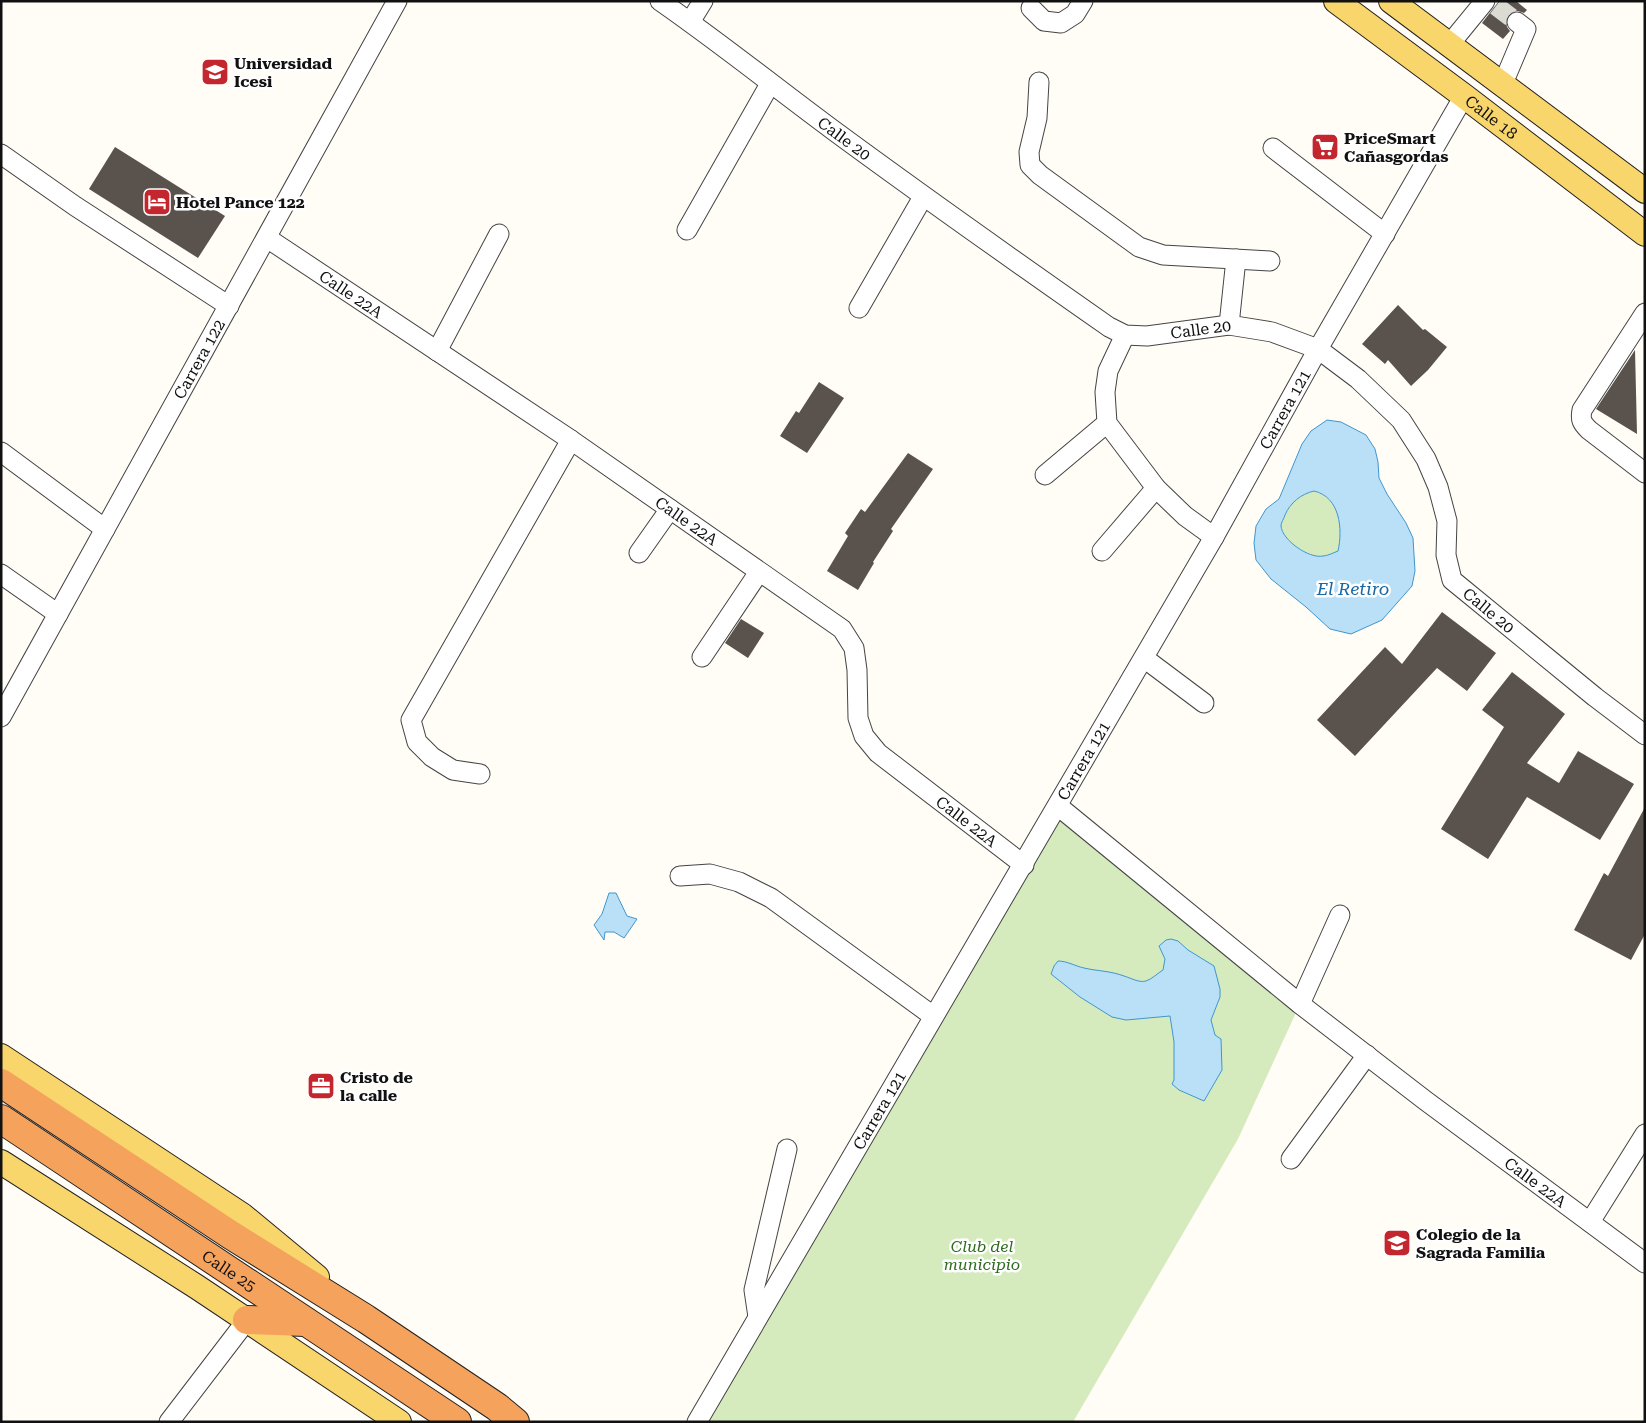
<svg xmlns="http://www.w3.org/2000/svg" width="1646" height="1423" font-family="'Roboto Serif',serif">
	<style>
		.green { fill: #d5ebbd }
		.water { fill: #b9e0f7; stroke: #3f96cf; fill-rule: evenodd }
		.building { fill: #5a524d }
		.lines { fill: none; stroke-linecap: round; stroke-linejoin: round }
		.minor-tunnel { stroke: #dbdad3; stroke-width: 19; stroke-dasharray: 19 9; stroke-linecap: butt }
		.minor-casing { stroke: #444; stroke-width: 21 }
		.major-casing { stroke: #222; stroke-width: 26 }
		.highway-casing { stroke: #222; stroke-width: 30 }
		.minor { stroke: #fff; stroke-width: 19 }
		.major { stroke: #f9d66b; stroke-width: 24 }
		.highway { stroke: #f5a25d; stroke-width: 28 }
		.labels { text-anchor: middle; stroke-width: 5; stroke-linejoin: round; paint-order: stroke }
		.poi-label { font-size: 16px; font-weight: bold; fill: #111; stroke: #fff; text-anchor: start }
		.street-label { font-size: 16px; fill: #111; stroke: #fff }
		.park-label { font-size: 16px; font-style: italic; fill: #2f6b1f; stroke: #fff }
		.water-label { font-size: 18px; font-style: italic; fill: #1768a6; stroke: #fff }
	</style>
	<rect width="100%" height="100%" fill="#fffdf5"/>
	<g class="green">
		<path d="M 1314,491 C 1340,498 1343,529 1338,551 C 1333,553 1327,556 1323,556 C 1309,559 1282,540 1281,526 C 1281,522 1284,519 1285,515 C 1290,503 1301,494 1314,491 Z"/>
		<path d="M 1058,806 L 1300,1004 L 1238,1139 L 1073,1422 L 697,1422 Z"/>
	</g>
	<g class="water">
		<path d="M 1327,420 L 1341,422 L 1366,435 L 1375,449 L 1378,462 L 1379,478 L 1387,494 L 1406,523 L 1413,538 L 1415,571 L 1412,586 L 1382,620 L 1351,634 L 1330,629 L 1306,607 L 1271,579 L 1256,560 L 1254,543 L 1256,526 L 1266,509 L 1279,499 L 1302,444 L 1311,431 ZM 1314,491 C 1340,497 1343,529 1338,551 C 1333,553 1327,556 1323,556 C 1309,559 1282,540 1281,526 C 1281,522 1284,519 1285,515 C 1290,503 1301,494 1314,491 Z"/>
		<path d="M 609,893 L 616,893 L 627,916 L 637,919 L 624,938 L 614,932 L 605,932 L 604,940 L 594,925 L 602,914 Z"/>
		<path d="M 1171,939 L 1178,941 L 1188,950 L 1214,966 L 1220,989 L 1220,997 L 1211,1020 L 1215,1035 L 1221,1039 L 1222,1070 L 1204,1101 L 1179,1090 L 1172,1084 L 1174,1080 L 1174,1042 L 1170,1016 L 1126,1020 L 1112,1017 L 1080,997 L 1051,974 L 1054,966 L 1058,961 C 1067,961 1075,966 1084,968 C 1097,971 1111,971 1124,976 C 1131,978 1139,983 1146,981 C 1152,979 1158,973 1163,970 L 1165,959 L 1159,946 L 1166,940 Z"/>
	</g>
	<g class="building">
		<path d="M 1499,1 L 1516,1 L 1527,10 L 1524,13 L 1518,11 L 1513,11 L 1508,15 L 1506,21 L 1507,27 L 1510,31 L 1503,39 L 1482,23 Z"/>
		<path d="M 115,147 L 225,216 L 198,258 L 89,189 Z"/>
		<path d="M 1398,305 L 1423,330 L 1425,329 L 1447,347 L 1428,370 L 1411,386 L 1388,360 L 1385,364 L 1362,344 Z"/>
		<path d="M 1635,350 L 1637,434 L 1596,409 Z"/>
		<path d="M 819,382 L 844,398 L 807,453 L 780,436 L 796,411 L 799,413 Z"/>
		<path d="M 908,453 L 933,469 L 891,529 L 893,531 L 873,562 L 874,563 L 858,590 L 827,571 L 848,536 L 845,533 L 861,509 L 865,512 Z"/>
		<path d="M 1442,612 L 1496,653 L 1467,691 L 1437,668 L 1355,756 L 1317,720 L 1385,647 L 1402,664 Z"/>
		<path d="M 741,619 L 764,633 L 748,658 L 725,643 Z"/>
		<path d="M 1512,672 L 1565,714 L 1527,763 L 1559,783 L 1578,751 L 1634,784 L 1600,840 L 1527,797 L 1488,859 L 1441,829 L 1504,727 L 1482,710 Z"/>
		<path d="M 1645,807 L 1645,934 L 1631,960 L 1574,930 L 1604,873 L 1608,876 Z"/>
	</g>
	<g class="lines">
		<path class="minor-tunnel" d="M 1496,6 L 1517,22"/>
		<defs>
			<g id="minor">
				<path id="s1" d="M 660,1 C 719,42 775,87 833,130 C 924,197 1016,262 1109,327 L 1125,335 L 1147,336 L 1229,325 L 1272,332 L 1318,349 L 1358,379 L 1401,420 L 1426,459 L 1438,487 L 1447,521 L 1446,555 L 1452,580 L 1595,697 L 1645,735"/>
				<path d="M 1031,8 L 1044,21 L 1061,23 L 1075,14 L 1083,1"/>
				<path d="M 690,22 L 703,1"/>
				<path d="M 1449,45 L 1485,1"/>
				<path d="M 1039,82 L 1037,118 L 1029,152 L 1030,165 L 1040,175 L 1139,247 L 1163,255 L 1270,261"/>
				<path d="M 1501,83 L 1507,74 L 1526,29 L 1517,22"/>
				<path d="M 1273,148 L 1385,234"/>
				<path d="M 1,154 L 75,206 L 229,306"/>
				<path d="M 687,230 L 770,84"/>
				<path id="s2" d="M 267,238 L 571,440 L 842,629 L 854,648 L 857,670 L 858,718 L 864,736 L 878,753 L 1024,865"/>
				<path d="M 859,308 L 923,197"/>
				<path d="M 1645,313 L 1582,410 C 1580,420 1582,423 1589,430 L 1645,473"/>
				<path d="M 1229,325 L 1236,259"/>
				<path d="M 1125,335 L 1108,371 L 1105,392 L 1107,423 L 1156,488 L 1185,516 L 1214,537"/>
				<path d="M 437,351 L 499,234"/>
				<path d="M 1,452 L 105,529"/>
				<path d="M 1045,475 L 1107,423"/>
				<path d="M 1102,551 L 1156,488"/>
				<path d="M 639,553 L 670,509"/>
				<path d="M 1,574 L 58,614"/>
				<path d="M 702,657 L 759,572"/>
				<path d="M 1144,658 L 1204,703"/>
				<path id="s3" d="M 1,717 L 397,1"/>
				<path d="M 480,774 L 453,770 L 432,757 L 417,742 L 411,720 L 571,440"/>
				<path id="s4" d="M 1058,806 L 1300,1004 L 1426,1101 L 1645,1263"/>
				<path d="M 680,876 L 710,874 L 739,882 L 771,898 L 933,1016"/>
				<path d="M 1300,1004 L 1340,915"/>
				<path d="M 1291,1159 L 1367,1055"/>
				<path d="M 1590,1222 L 1645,1134"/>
				<path d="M 758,1317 L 754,1290 L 787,1149"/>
				<path d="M 169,1422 L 247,1320"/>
				<path id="s5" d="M 697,1422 L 1214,537 L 1318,349 L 1464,96"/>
			</g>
			<g id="major">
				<path id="s6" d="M 1336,1 L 1464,96 L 1645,234"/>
				<path d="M 1391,1 L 1645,191"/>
				<path d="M 1,1056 L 242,1215 L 317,1277"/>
				<path d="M 1,1162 L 197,1287 L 399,1422"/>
			</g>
			<g id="highway">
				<path d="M 1,1083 L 231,1235 L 366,1319 L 497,1407 L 515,1422"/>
				<path id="s7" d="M 1,1119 L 457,1422"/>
				<path d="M 247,1320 L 306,1322"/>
			</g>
		</defs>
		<use href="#minor" class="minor-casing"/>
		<use href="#major" class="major-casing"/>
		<use href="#highway" class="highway-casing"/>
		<use href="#minor" class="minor"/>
		<use href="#major" class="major"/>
		<use href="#highway" class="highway"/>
	</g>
	<defs>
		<symbol id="university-square" viewBox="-11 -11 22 22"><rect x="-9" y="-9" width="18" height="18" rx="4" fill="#c4262e" stroke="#fff"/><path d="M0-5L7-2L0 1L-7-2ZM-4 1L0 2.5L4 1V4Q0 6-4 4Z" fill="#fff"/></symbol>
		<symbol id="supermarket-square" viewBox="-11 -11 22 22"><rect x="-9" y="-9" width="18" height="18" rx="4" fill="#c4262e" stroke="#fff"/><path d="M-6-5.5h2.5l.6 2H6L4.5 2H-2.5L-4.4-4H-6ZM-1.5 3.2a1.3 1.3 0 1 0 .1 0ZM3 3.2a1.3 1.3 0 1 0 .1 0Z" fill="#fff"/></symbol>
		<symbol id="hotel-square" viewBox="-11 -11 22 22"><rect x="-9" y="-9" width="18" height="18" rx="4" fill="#c4262e" stroke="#fff"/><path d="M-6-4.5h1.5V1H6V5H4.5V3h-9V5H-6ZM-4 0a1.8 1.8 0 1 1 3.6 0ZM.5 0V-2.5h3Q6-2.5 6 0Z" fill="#fff"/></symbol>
		<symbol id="office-square" viewBox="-11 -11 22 22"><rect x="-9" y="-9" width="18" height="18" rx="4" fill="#c4262e" stroke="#fff"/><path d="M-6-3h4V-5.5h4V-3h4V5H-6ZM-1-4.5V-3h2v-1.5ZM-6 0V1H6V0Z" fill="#fff"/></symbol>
		<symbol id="school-square" viewBox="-11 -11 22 22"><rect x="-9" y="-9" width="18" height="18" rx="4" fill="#c4262e" stroke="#fff"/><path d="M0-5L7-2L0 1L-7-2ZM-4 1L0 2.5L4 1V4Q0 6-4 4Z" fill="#fff"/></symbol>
	</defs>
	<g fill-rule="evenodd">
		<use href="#university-square" x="199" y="56" width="32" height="32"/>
		<use href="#supermarket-square" x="1309" y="131" width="32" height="32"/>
		<use href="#hotel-square" x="141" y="186" width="32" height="32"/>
		<use href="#office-square" x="305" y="1070" width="32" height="32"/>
		<use href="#school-square" x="1381" y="1227" width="32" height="32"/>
	</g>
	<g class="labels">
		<g class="poi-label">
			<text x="234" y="69">Universidad<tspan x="234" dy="18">Icesi</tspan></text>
			<text x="1344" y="144">PriceSmart<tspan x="1344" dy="18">Cañasgordas</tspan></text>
			<text x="176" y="208">Hotel Pance 122</text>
			<text x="340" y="1083">Cristo de<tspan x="340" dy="18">la calle</tspan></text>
			<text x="1416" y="1240">Colegio de la<tspan x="1416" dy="18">Sagrada Familia</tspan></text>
		</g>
		<g class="street-label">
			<text dy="6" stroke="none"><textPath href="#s6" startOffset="194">Calle 18</textPath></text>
			<text dy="6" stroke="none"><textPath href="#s1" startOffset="230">Calle 20</textPath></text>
			<text dy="6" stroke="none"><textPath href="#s2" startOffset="101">Calle 22A</textPath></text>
			<text dy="6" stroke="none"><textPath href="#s1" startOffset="649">Calle 20</textPath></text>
			<text dy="6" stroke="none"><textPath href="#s3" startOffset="409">Carrera 122</textPath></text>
			<text dy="6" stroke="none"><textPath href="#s5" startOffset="1171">Carrera 121</textPath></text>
			<text dy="6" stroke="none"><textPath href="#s2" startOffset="506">Calle 22A</textPath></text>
			<text dy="6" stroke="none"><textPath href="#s1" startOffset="1099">Calle 20</textPath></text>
			<text dy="6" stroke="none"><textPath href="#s5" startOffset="766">Carrera 121</textPath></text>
			<text dy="6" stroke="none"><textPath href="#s2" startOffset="941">Calle 22A</textPath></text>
			<text dy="6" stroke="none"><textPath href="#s5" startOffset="361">Carrera 121</textPath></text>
			<text dy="6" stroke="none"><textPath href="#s4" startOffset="608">Calle 22A</textPath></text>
			<text dy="6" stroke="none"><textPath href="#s7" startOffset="274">Calle 25</textPath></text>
		</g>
		<g class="park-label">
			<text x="982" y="1252">Club del<tspan x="982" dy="18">municipio</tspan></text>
		</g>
		<g class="water-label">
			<text x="1353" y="595">El Retiro</text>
		</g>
	</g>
	<rect width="1646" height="1423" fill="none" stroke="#111111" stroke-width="5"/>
</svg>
